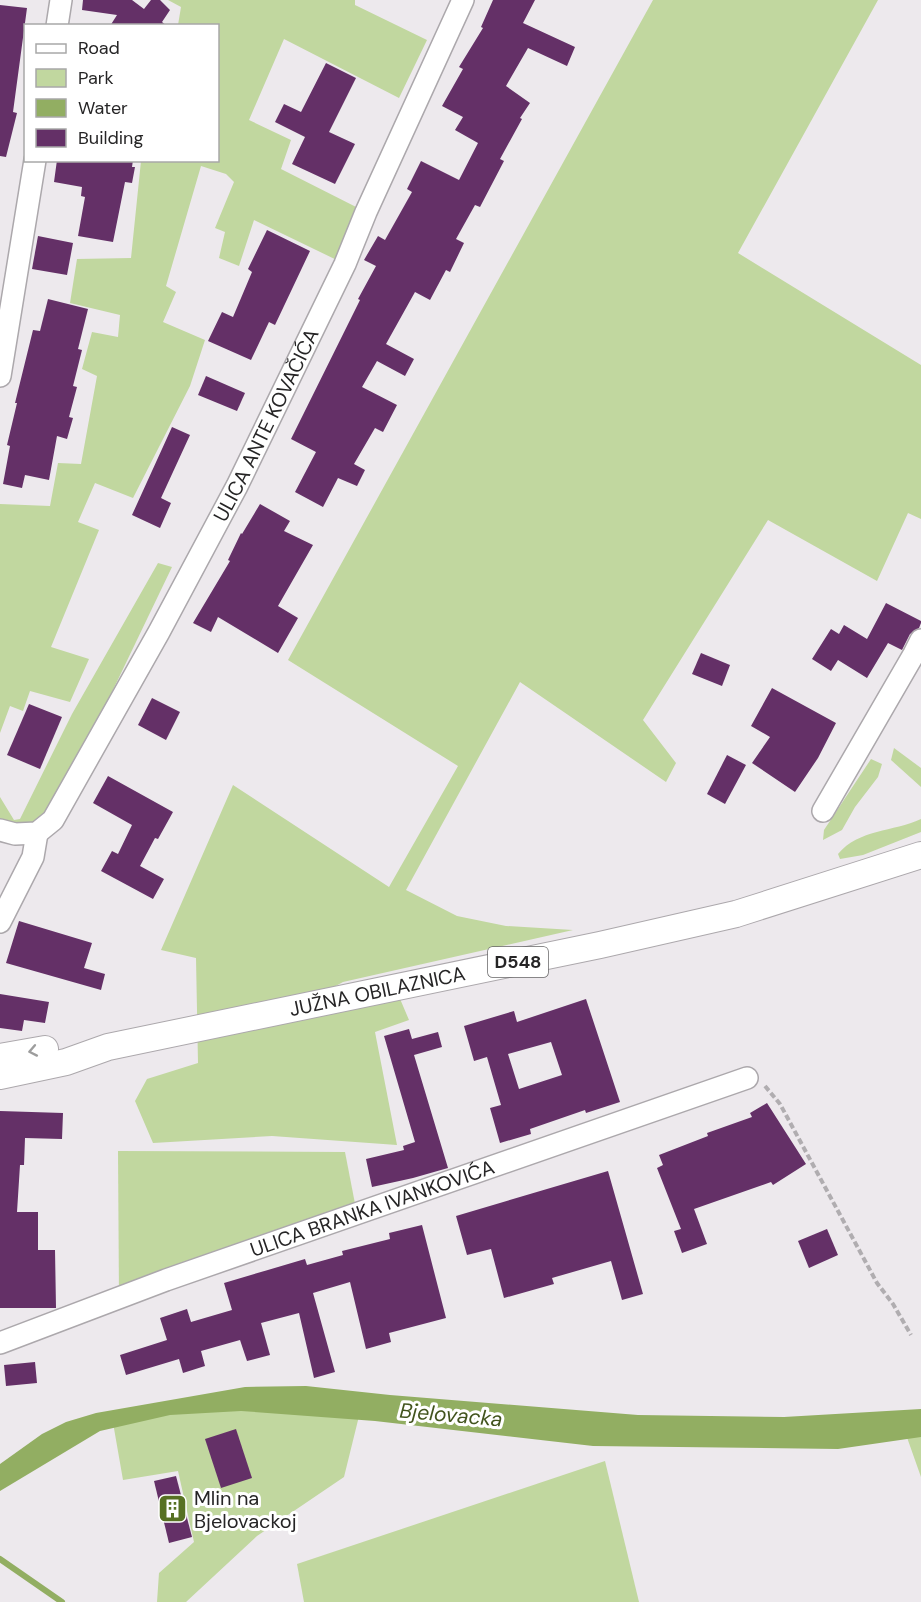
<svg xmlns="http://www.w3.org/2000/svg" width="921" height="1602" font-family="'DM Sans',sans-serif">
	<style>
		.green { fill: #c1d79f }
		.water { fill: #92ae62 }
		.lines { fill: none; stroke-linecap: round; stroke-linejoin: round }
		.stream { stroke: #92ae62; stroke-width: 6 }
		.building { fill: #643067; fill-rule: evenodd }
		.minor-casing { stroke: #aca8ac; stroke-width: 24 }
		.major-casing { stroke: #aca8ac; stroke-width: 28 }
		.path { stroke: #b0adb0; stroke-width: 4; stroke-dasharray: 6 3; stroke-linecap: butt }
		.minor { stroke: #fff; stroke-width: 21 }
		.major { stroke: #fff; stroke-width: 26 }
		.oneway { stroke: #9d9d9d }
		.labels { text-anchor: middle; stroke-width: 6; stroke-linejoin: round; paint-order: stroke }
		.shield { fill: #fff; stroke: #676667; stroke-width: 1.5 }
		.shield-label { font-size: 18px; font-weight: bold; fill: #262526 }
		.street-label { font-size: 20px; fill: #262526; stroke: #fff }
		.poi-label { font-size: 20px; fill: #262526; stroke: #fff; text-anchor: start }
		.water-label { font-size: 21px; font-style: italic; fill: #42541e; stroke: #fff }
	</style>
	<rect width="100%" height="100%" fill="#ede9ed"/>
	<g class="green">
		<path d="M 168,0 L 355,0 L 355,5 L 427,40 L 399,98 L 284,39 L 249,120 L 291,140 L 281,169 L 366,212 L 345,264 L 254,220 L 239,266 L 219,258 L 225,232 L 215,228 L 234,182 L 226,174 L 201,166 L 166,286 L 176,292 L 163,322 L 205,340 L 190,386 L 133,498 L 95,483 L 78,522 L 99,530 L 51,647 L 89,659 L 70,702 L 30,691 L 23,711 L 10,706 L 0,733 L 0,504 L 50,506 L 58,463 L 81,464 L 97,376 L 82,369 L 92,332 L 118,337 L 120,315 L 70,303 L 77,259 L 131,258 L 141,161 L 218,160 L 218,26 L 178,25 L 181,7 Z"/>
		<path d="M 653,0 L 878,0 L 738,253 L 921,365 L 921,519 L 908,513 L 877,581 L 768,520 L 643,720 L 676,763 L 666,782 L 520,682 L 406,890 L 457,916 L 506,926 L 573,930 L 343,982 L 332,988 L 395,987 L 409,1020 L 375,1032 L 397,1145 L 272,1136 L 153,1143 L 135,1101 L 147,1079 L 198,1063 L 196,958 L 161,950 L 233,785 L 389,887 L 458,766 L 288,660 Z"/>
		<path d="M 158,563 L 172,567 L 63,794 L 32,830 L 0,825 L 0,797 L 14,820 L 20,819 L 72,714 Z"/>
		<path d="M 894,748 L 921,768 L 921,787 L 891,760 Z"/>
		<path d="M 871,759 L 882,764 L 878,777 L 855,807 L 842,830 L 823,840 L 824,830 Z"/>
		<path d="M 921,819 L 921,832 L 863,855 L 840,859 L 838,854 C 859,829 893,832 921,819 Z"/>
		<path d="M 118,1151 L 345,1152 L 357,1214 L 119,1298 Z"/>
		<path d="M 228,1394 L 361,1408 L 344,1477 L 257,1536 L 186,1602 L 157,1602 L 159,1573 L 194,1542 L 178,1471 L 123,1480 L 112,1417 Z"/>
		<path d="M 921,1428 L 921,1477 L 904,1429 Z"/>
		<path d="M 605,1461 L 639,1602 L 304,1602 L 297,1564 Z"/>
	</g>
	<path class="water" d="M 306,1386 L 390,1395 L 638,1415 L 784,1417 L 921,1409 L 921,1437 L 838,1449 L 593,1446 L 375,1421 L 241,1411 L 170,1415 L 100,1431 L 0,1491 L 0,1464 L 42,1434 L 66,1422 L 96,1413 L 245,1387 Z"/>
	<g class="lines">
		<path class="stream" d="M 0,1559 L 62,1602"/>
	</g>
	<g class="building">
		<path d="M 83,0 L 132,0 L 144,9 L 151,0 L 160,0 L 170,10 L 162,22 L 167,26 L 110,26 L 117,15 L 82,10 Z"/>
		<path d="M 493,0 L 535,0 L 523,23 L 575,47 L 567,66 L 528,48 L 506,86 L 530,103 L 520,118 L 522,119 L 500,159 L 504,161 L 480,207 L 475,205 L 456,239 L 464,243 L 450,272 L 446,270 L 430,300 L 415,292 L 386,344 L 414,359 L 405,376 L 377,361 L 362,387 L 397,405 L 383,432 L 375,428 L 354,464 L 365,470 L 357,486 L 338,478 L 323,507 L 295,492 L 316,452 L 291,439 L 360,300 L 358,299 L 376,266 L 364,260 L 378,236 L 385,240 L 412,192 L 407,189 L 421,161 L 459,180 L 478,143 L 455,130 L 463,117 L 442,106 L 463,69 L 459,67 L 483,28 L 481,27 Z"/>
		<path d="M 0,5 L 27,8 L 13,112 L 17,113 L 6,157 L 0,156 Z"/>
		<path d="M 326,63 L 356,78 L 329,132 L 355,144 L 335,184 L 292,164 L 305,137 L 275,122 L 284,104 L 301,112 Z"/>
		<path d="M 57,160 L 133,160 L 132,167 L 135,167 L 132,183 L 125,182 L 113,242 L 78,236 L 85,197 L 81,196 L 82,187 L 54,182 Z"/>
		<path d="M 267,230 L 310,251 L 275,325 L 269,322 L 251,360 L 208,341 L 222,312 L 233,317 L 252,272 L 248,269 Z"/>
		<path d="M 38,236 L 73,243 L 67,275 L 32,269 Z"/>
		<path d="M 48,299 L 88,309 L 78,349 L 82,350 L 73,386 L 77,387 L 69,417 L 73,418 L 67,439 L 57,436 L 49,480 L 25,475 L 22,488 L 3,484 L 10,446 L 7,445 L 17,403 L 15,403 L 33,330 L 40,331 Z"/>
		<path d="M 206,376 L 245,393 L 237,411 L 198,395 Z"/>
		<path d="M 172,427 L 190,435 L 161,498 L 171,503 L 160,528 L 132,515 Z"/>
		<path d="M 260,504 L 290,521 L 284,531 L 313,545 L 278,606 L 298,618 L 278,653 L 218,617 L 211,632 L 193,623 L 230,561 L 228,560 L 241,533 L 242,534 Z"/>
		<path d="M 886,603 L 921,621 L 921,623 L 919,628 L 910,634 L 902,650 L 888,643 L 867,678 L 838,660 L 831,671 L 812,659 L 831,629 L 839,634 L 844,625 L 867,639 Z"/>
		<path d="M 701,653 L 730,665 L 722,686 L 692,674 Z"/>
		<path d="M 772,688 L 836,723 L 818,758 L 795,792 L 752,763 L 770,737 L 751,726 Z"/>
		<path d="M 152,698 L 180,712 L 166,740 L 138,725 Z"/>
		<path d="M 29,704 L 62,717 L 40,769 L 7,755 Z"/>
		<path d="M 727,755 L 746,765 L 725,804 L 707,794 Z"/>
		<path d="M 108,776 L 173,812 L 158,839 L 155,838 L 140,866 L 164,879 L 153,899 L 101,871 L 112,851 L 118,854 L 132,825 L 93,803 Z"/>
		<path d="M 19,921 L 92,943 L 84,968 L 105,974 L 101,990 L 6,963 Z"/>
		<path d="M 0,994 L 49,1002 L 45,1023 L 24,1020 L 22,1031 L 0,1028 Z"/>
		<path d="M 586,999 L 620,1102 L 586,1113 L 585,1110 L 530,1129 L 531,1134 L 500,1143 L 490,1108 L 501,1105 L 487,1057 L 474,1061 L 464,1026 L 514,1011 L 517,1022 ZM 551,1042 L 562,1075 L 519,1089 L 508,1054 Z"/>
		<path d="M 409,1029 L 412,1039 L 438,1032 L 442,1047 L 414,1055 L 448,1168 L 413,1178 L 372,1187 L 366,1159 L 404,1150 L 403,1146 L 415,1142 L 384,1036 Z"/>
		<path d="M 767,1103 L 806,1164 L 773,1185 L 771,1182 L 694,1209 L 707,1244 L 682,1253 L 674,1231 L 681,1229 L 657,1168 L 663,1165 L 659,1155 L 708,1136 L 707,1133 L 752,1117 L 750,1113 Z"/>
		<path d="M 0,1111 L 63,1113 L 62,1139 L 25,1138 L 24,1165 L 20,1165 L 17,1212 L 38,1212 L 38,1250 L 55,1250 L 56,1308 L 0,1308 Z"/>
		<path d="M 608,1171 L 643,1294 L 622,1300 L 611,1261 L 552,1278 L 554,1284 L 504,1298 L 491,1249 L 467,1255 L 456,1216 Z"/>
		<path d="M 422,1225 L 446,1318 L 389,1333 L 391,1342 L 366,1349 L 350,1282 L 313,1293 L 335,1372 L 314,1378 L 299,1313 L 261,1323 L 270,1355 L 247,1361 L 240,1340 L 201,1351 L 205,1366 L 183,1373 L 179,1359 L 126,1375 L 120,1355 L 167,1340 L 160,1318 L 187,1309 L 191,1322 L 232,1310 L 224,1283 L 305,1259 L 307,1265 L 343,1255 L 342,1251 L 390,1239 L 389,1233 Z"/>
		<path d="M 827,1229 L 838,1255 L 809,1268 L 798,1241 Z"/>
		<path d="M 35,1362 L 37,1383 L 6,1386 L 4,1365 Z"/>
		<path d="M 236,1429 L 252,1478 L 221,1488 L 205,1439 Z"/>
		<path d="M 176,1476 L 192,1537 L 169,1543 L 154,1481 Z"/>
	</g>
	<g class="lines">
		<defs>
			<g id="minor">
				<path d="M 57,26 L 61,0"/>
				<path d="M 0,376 L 35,160"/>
				<path d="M 823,811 L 914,654 L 921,640"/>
				<path id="s1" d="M 0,830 L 15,834 L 37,833 L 53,820 L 159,632 L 237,486 L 345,264 L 366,212 L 463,0"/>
				<path d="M 0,922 L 33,857 L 37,833"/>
				<path id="s2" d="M 0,1343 L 166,1280 L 747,1078"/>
			</g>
			<g id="major">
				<path d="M 0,1057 L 45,1049"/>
				<path id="s3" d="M 0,1076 L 66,1062 L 108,1047 L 600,945 L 736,914 L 921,855"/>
			</g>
		</defs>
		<use href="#minor" class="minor-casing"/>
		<use href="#major" class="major-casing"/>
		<path class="path" d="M 765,1086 L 780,1104 L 877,1283 L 893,1304 L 911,1335"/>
		<use href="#minor" class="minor"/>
		<use href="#major" class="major"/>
	</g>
	<defs><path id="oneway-chevron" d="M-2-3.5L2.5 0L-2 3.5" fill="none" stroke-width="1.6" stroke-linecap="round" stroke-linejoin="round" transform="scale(1.5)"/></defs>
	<use class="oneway" href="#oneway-chevron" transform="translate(33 1051) rotate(169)"/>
	<defs>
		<symbol id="building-square" viewBox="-11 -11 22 22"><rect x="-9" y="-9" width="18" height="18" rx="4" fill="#577123" stroke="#fff"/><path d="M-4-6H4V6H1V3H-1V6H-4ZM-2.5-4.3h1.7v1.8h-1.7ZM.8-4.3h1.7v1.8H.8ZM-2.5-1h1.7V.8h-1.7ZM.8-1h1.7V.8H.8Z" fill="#fff"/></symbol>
	</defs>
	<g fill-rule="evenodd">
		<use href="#building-square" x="156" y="1492" width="33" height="33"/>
	</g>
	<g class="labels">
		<rect class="shield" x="488" y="947" width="60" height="30" rx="4.5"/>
		<g class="shield-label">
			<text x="518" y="968">D548</text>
		</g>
		<g class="street-label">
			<text dy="7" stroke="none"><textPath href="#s1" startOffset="507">ULICA ANTE KOVAČIĆA</textPath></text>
			<text dy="7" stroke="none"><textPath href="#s3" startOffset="387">JUŽNA OBILAZNICA</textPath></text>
			<text dy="7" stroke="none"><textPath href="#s2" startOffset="396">ULICA BRANKA IVANKOVIĆA</textPath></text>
		</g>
		<g class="poi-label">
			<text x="194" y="1505">Mlin na<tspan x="194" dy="23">Bjelovackoj</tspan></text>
		</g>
		<g class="water-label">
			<text transform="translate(451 1415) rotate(5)" y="7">Bjelovacka</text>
		</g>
	</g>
	<rect x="24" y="24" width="195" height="138" fill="#ffffff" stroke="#a8a8a8" stroke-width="1.5"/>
	<rect x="36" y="44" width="30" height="9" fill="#ffffff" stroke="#a8a8a8" stroke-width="1.5"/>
	<text x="78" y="54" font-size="18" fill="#262526">Road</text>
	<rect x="36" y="69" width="30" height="18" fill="#c1d79f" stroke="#a8a8a8" stroke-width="1.5"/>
	<text x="78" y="84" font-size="18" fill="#262526">Park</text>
	<rect x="36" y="99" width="30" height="18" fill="#92ae62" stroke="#a8a8a8" stroke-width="1.5"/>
	<text x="78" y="114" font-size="18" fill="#262526">Water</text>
	<rect x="36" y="129" width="30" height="18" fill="#643067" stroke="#a8a8a8" stroke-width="1.5"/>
	<text x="78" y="144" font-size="18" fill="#262526">Building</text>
</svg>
